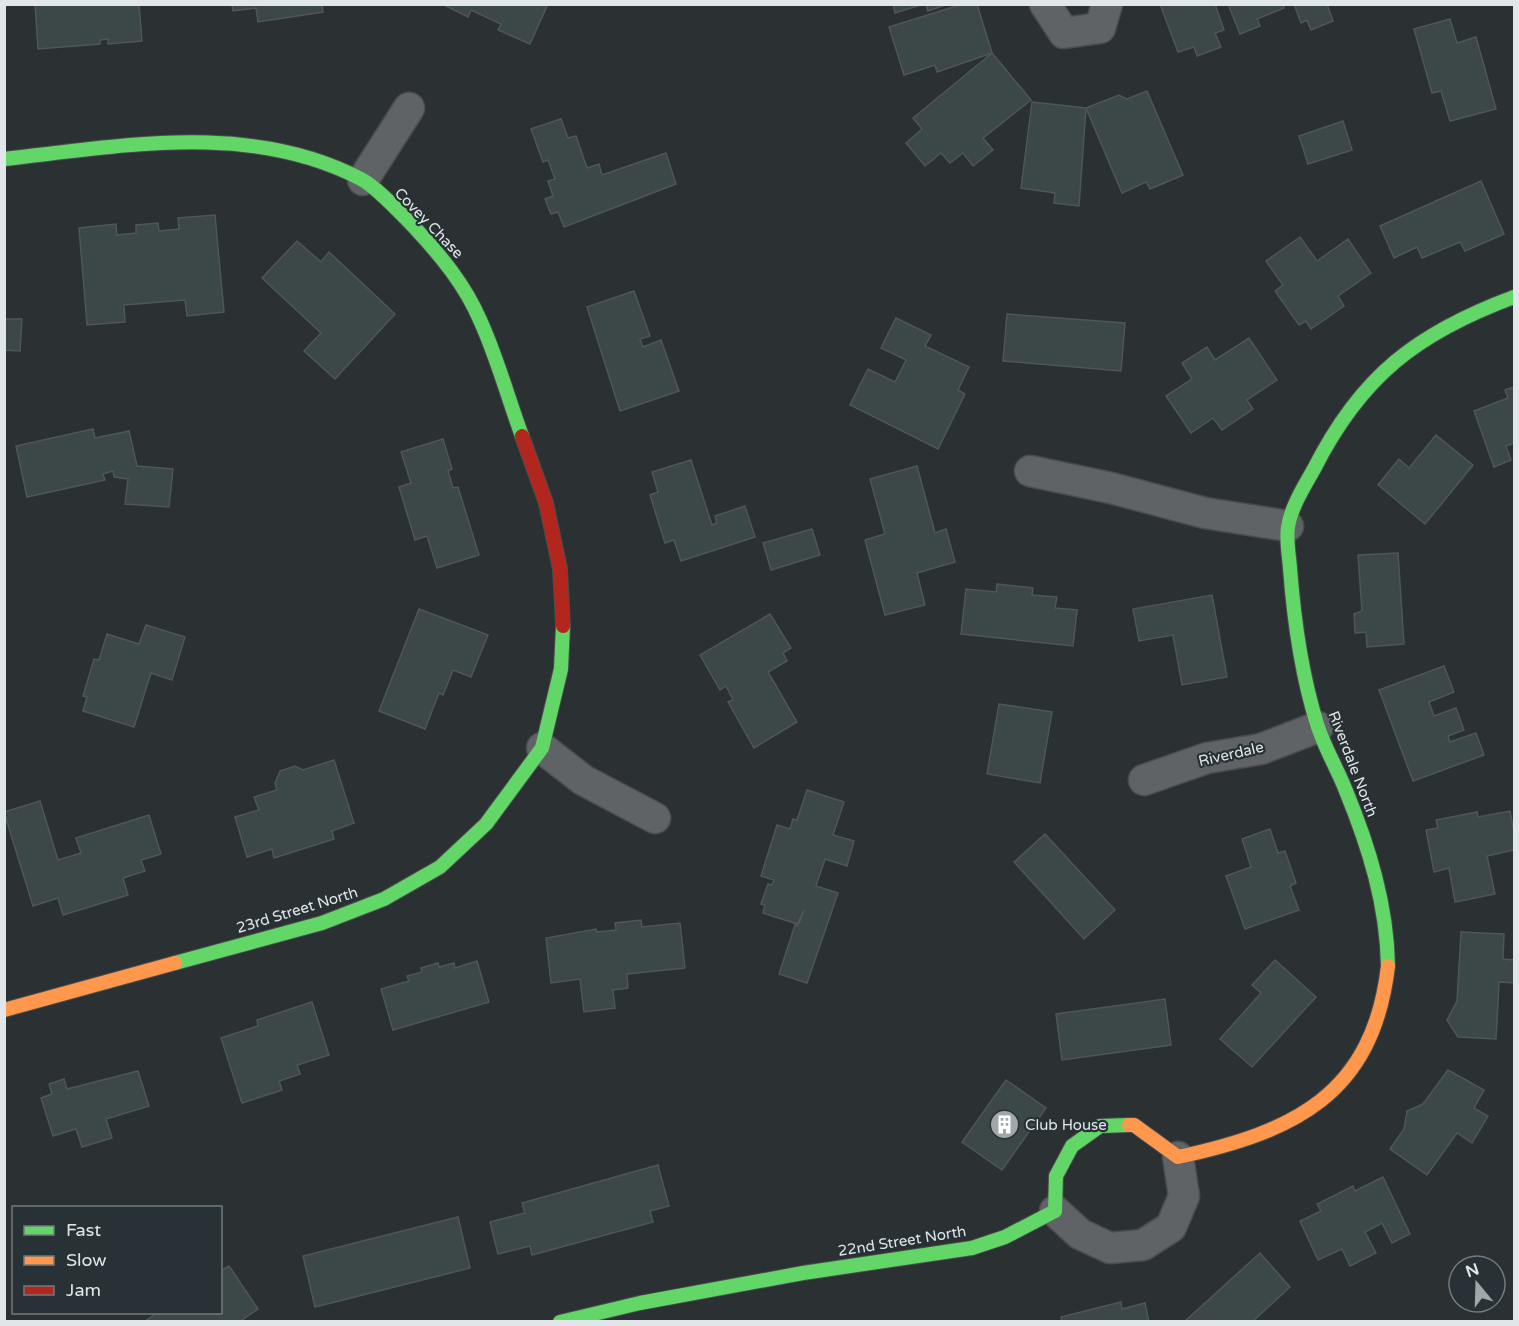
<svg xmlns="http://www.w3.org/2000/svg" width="1519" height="1326" font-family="'Varela Round',sans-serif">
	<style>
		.building { fill: #3c4748; stroke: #505556; stroke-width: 1.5 }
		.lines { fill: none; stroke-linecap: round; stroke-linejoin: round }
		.street-casing { stroke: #494d4f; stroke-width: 33 }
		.fast-casing { stroke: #494d4f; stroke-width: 16 }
		.slow-casing { stroke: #494d4f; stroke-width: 16 }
		.jam-casing { stroke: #494d4f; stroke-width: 16 }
		.street { stroke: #606365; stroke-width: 30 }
		.fast { stroke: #63d668; stroke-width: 14 }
		.slow { stroke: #ff974d; stroke-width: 14 }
		.jam { stroke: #b3261e; stroke-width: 14 }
		.labels { text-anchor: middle; stroke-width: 4.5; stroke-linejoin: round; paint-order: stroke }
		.street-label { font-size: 15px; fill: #e1e7e9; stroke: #283135 }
		.poi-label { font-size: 15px; fill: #e1e7e9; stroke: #283135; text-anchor: start }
	</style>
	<rect width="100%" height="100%" fill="#2b3032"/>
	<g class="building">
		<path d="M 35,4 L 139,4 L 142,41 L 108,44 L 108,39 L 100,40 L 100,44 L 38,49 Z"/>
		<path d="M 232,4 L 322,4 L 323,12 L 258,22 L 256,8 L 233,11 Z"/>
		<path d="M 442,4 L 548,4 L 530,44 L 498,30 L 501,24 L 471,10 L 468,17 Z"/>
		<path d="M 893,4 L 924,4 L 895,13 Z"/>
		<path d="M 926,4 L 948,4 L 928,11 Z"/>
		<path d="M 963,4 L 977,4 L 992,53 L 937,72 L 935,65 L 904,75 L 889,27 Z"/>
		<path d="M 1160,4 L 1215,4 L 1224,30 L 1215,33 L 1221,47 L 1197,56 L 1194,47 L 1178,52 Z"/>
		<path d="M 1228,4 L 1283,4 L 1284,8 L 1257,19 L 1260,26 L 1240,34 Z"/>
		<path d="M 1294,4 L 1327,4 L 1333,21 L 1311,30 L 1307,20 L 1301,23 Z"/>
		<path d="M 1450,19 L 1457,43 L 1476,37 L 1496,109 L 1450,121 L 1441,91 L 1432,93 L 1414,29 Z"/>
		<path d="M 992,53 L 1031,100 L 983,138 L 993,150 L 973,166 L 963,153 L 950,163 L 941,153 L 925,166 L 906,143 L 922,129 L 913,118 Z"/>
		<path d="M 1147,91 L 1183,175 L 1150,189 L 1146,182 L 1122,193 L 1086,108 L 1119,95 L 1127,99 Z"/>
		<path d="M 1032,102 L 1086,108 L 1079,206 L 1054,203 L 1055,193 L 1021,188 Z"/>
		<path d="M 561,119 L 568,138 L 576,136 L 587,168 L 599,164 L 602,175 L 666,153 L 676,184 L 564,227 L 558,212 L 551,214 L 545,199 L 553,196 L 548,181 L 555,179 L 548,160 L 543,162 L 531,129 Z"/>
		<path d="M 1343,121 L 1352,150 L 1308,164 L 1299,136 Z"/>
		<path d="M 1481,181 L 1504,234 L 1465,251 L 1460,242 L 1422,258 L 1417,247 L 1394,258 L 1380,226 Z"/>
		<path d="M 215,215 L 224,312 L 187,316 L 185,300 L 124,305 L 125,322 L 87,325 L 79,228 L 116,224 L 117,235 L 136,233 L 136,225 L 158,223 L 159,231 L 179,229 L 178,218 Z"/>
		<path d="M 1300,237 L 1317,261 L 1348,239 L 1371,273 L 1338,296 L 1344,306 L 1311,329 L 1306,321 L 1299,325 L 1275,291 L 1283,285 L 1266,261 Z"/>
		<path d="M 297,241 L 321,262 L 329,252 L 395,314 L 335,379 L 304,351 L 321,333 L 262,278 Z"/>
		<path d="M 634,291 L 650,336 L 640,339 L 643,347 L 661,340 L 679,391 L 620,411 L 587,307 Z"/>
		<path d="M 1007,314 L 1125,323 L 1121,371 L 1003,361 Z"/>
		<path d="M 896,318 L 931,335 L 925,346 L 969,367 L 958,390 L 965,394 L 938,449 L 850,405 L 868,369 L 895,382 L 906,360 L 881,348 Z"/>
		<path d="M 4,319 L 22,319 L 20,351 L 4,350 Z"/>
		<path d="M 1249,338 L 1277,380 L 1247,400 L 1253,409 L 1222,430 L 1213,418 L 1191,433 L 1166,396 L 1192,379 L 1182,363 L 1207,347 L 1215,360 Z"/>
		<path d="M 1514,387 L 1514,443 L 1506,446 L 1511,460 L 1494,467 L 1474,411 L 1508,398 L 1505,390 Z"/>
		<path d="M 93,429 L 95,438 L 129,431 L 137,466 L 173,469 L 169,507 L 125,504 L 128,479 L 114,477 L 113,471 L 103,474 L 105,480 L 27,497 L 16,446 Z"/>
		<path d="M 1436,435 L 1473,465 L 1425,524 L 1378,485 L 1399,459 L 1409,468 Z"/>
		<path d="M 443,439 L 452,469 L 448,471 L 453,488 L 458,487 L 479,555 L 437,568 L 427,536 L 415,540 L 399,487 L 411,483 L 401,452 Z"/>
		<path d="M 691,460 L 712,525 L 717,523 L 715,516 L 745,506 L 755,537 L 681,561 L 674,540 L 665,543 L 650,495 L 658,492 L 652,472 Z"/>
		<path d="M 917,466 L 935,533 L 946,529 L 955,562 L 917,573 L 925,605 L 885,615 L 865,540 L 885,534 L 870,479 Z"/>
		<path d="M 812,529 L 820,555 L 771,570 L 763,543 Z"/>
		<path d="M 1398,553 L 1404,644 L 1367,647 L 1366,632 L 1355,633 L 1354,614 L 1362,611 L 1358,555 Z"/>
		<path d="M 997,584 L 1033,588 L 1032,595 L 1057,597 L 1055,608 L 1077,610 L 1073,646 L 961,634 L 966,589 L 996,592 Z"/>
		<path d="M 1212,595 L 1227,677 L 1182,685 L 1173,635 L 1139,641 L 1133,609 Z"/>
		<path d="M 419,609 L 488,635 L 471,677 L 453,670 L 443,695 L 439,693 L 425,729 L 379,711 Z"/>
		<path d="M 770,614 L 791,648 L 783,653 L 787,661 L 768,672 L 797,722 L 754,748 L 728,702 L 733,700 L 726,686 L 720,690 L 700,655 Z"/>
		<path d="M 146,625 L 185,637 L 172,680 L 151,673 L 134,727 L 83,711 L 87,697 L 83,696 L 94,659 L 99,660 L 107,634 L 139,644 Z"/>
		<path d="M 1444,666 L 1454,692 L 1429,702 L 1434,716 L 1456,708 L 1464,730 L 1448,736 L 1450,742 L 1476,733 L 1484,755 L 1413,781 L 1379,690 Z"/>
		<path d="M 999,704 L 1052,712 L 1040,783 L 987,774 Z"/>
		<path d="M 334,760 L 354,823 L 332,831 L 334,839 L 274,858 L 272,849 L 247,857 L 235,817 L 259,810 L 254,797 L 277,790 L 275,783 L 280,771 L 295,766 L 303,770 Z"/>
		<path d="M 807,790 L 844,802 L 833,835 L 854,841 L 847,866 L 825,859 L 816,886 L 838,893 L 807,983 L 779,974 L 795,925 L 798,926 L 804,910 L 797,924 L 763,913 L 765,905 L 761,904 L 768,884 L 772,885 L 774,880 L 761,876 L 777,825 L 790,829 L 793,819 L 797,820 Z"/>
		<path d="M 40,801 L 58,860 L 81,853 L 76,838 L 149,815 L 161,854 L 141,860 L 145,871 L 123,878 L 128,895 L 63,915 L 58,898 L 33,906 L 4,812 Z"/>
		<path d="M 1510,811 L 1514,832 L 1514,850 L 1487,856 L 1495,894 L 1455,902 L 1449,868 L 1434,872 L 1426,830 L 1438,828 L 1436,820 L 1477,812 L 1478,817 Z"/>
		<path d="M 1270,829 L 1278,853 L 1285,851 L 1296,883 L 1290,886 L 1299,910 L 1245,929 L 1226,876 L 1251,867 L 1242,839 Z"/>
		<path d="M 1045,834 L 1115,910 L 1084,939 L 1014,862 Z"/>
		<path d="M 641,920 L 642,927 L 680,923 L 685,968 L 627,974 L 628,988 L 613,990 L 615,1008 L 584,1012 L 580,979 L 551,983 L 546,938 L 596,929 L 597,932 L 616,930 L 615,923 Z"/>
		<path d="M 1461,932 L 1504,934 L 1503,959 L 1514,960 L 1514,983 L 1499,982 L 1496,1039 L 1458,1037 L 1447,1020 L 1457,1001 Z"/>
		<path d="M 1275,960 L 1316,997 L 1252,1067 L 1220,1039 L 1261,993 L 1252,985 Z"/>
		<path d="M 477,961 L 489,1002 L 393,1030 L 381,989 L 409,981 L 407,976 L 422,972 L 421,968 L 438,963 L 439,967 L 454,963 L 455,968 Z"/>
		<path d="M 1165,999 L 1171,1045 L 1062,1060 L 1056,1014 Z"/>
		<path d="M 312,1002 L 329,1055 L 297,1065 L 300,1074 L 279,1081 L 282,1090 L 242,1103 L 221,1038 L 258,1026 L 257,1020 Z"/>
		<path d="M 1448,1070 L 1484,1090 L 1474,1108 L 1488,1116 L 1472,1143 L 1457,1133 L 1427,1175 L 1390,1149 L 1404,1129 L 1407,1111 L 1423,1104 Z"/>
		<path d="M 138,1071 L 149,1106 L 106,1119 L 112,1138 L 82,1147 L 76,1129 L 53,1136 L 41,1098 L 52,1094 L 49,1084 L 64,1079 L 67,1089 Z"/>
		<path d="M 1006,1080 L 1046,1108 L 1002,1170 L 962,1142 Z"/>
		<path d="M 658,1165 L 669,1206 L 650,1211 L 653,1222 L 532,1255 L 530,1246 L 498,1254 L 490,1222 L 525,1213 L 522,1203 Z"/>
		<path d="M 1383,1177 L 1410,1234 L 1392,1243 L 1382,1223 L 1365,1232 L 1376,1253 L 1350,1266 L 1342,1249 L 1318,1260 L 1300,1221 L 1321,1211 L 1317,1204 L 1353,1186 L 1355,1191 Z"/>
		<path d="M 458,1217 L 470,1268 L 315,1307 L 303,1256 Z"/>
		<path d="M 1260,1253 L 1290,1287 L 1252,1322 L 1184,1322 Z"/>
		<path d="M 229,1266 L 258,1309 L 239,1322 L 144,1322 L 158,1312 L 220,1312 L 220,1271 Z"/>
		<path d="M 1121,1302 L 1122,1309 L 1145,1303 L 1149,1322 L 1062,1322 L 1061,1317 Z"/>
	</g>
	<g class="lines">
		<defs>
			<g id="street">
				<path d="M 1045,4 L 1064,33 L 1100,28 L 1107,4"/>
				<path d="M 363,180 L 409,108"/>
				<path d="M 1030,471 L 1111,488 L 1205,513 L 1288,526"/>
				<path d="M 542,748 L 583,780 L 655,818"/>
				<path d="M 1144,780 L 1207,758 L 1261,749 L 1318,727"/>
				<path d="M 1055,1211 L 1080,1234 L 1110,1248 L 1143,1245 L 1171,1227 L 1184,1196 L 1178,1157"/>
			</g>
			<g id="fast">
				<path d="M 4,159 C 123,146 250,121 361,179 C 378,188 401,214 415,228 C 441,256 465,285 480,320 C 497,357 508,398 522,436"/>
				<path d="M 175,963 L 322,923 L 384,899 L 440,867 L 486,824 L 542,748 L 561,669 L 563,626"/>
				<path d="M 1388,966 C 1387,905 1369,847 1346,791 C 1337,768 1324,747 1317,724 C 1301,673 1294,621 1290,568 C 1289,555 1286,540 1288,527 C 1291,507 1304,487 1314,469 C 1361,376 1417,333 1514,297"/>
				<path d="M 560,1322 L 640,1303 L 803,1273 L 972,1248 L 1005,1237 L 1055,1211 L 1056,1176 L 1072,1146 L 1100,1126 L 1129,1125"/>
			</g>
			<g id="slow">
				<path d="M 4,1010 L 175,963"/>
				<path d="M 1129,1125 L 1134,1125 L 1178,1157 C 1294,1132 1373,1095 1388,966"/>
			</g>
			<path id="jam" d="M 522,436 L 546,503 L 560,569 L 563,626"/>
		</defs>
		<use href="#street" class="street-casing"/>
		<use href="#fast" class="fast-casing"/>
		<use href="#slow" class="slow-casing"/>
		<use href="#jam" class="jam-casing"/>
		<use href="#street" class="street"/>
		<use href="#fast" class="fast"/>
		<use href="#slow" class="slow"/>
		<use href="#jam" class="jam"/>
	</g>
	<defs>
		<symbol id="building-disc" viewBox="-11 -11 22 22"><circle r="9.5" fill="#a1a7a9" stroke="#283135"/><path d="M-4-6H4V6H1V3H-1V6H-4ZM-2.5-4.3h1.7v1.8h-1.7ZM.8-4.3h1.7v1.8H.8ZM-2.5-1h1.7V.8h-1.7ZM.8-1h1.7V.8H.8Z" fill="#fff"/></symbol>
	</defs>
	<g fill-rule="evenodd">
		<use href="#building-disc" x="988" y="1108" width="33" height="33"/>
	</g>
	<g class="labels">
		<g class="street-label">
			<text transform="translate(429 223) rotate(46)" y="5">Covey Chase</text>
			<text transform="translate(1231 754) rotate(-13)" y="5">Riverdale</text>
			<text transform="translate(1353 764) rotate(69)" y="5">Riverdale North</text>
			<text transform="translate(297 910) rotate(-17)" y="5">23rd Street North</text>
			<text transform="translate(902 1241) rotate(-9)" y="5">22nd Street North</text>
		</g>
		<g class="poi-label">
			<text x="1025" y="1130">Club House</text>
		</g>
	</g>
	<rect width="1519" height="1326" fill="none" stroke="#e1e7e9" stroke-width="12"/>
	<rect x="12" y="1206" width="210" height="108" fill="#283135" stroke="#727a7d" stroke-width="1.5"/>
	<rect x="24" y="1226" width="30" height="9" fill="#63d668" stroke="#727a7d" stroke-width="1.5"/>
	<text x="66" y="1236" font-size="18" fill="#e1e7e9">Fast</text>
	<rect x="24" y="1256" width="30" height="9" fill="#ff974d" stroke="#727a7d" stroke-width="1.5"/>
	<text x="66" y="1266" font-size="18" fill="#e1e7e9">Slow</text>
	<rect x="24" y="1286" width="30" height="9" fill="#b3261e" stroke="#727a7d" stroke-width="1.5"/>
	<text x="66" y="1296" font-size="18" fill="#e1e7e9">Jam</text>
	<g transform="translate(1477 1284) rotate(341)"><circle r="28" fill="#283135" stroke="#727a7d" stroke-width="1.5"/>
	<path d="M0-4.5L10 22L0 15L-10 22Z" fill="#a1a7a9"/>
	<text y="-9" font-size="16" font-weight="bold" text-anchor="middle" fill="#e1e7e9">N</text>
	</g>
</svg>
